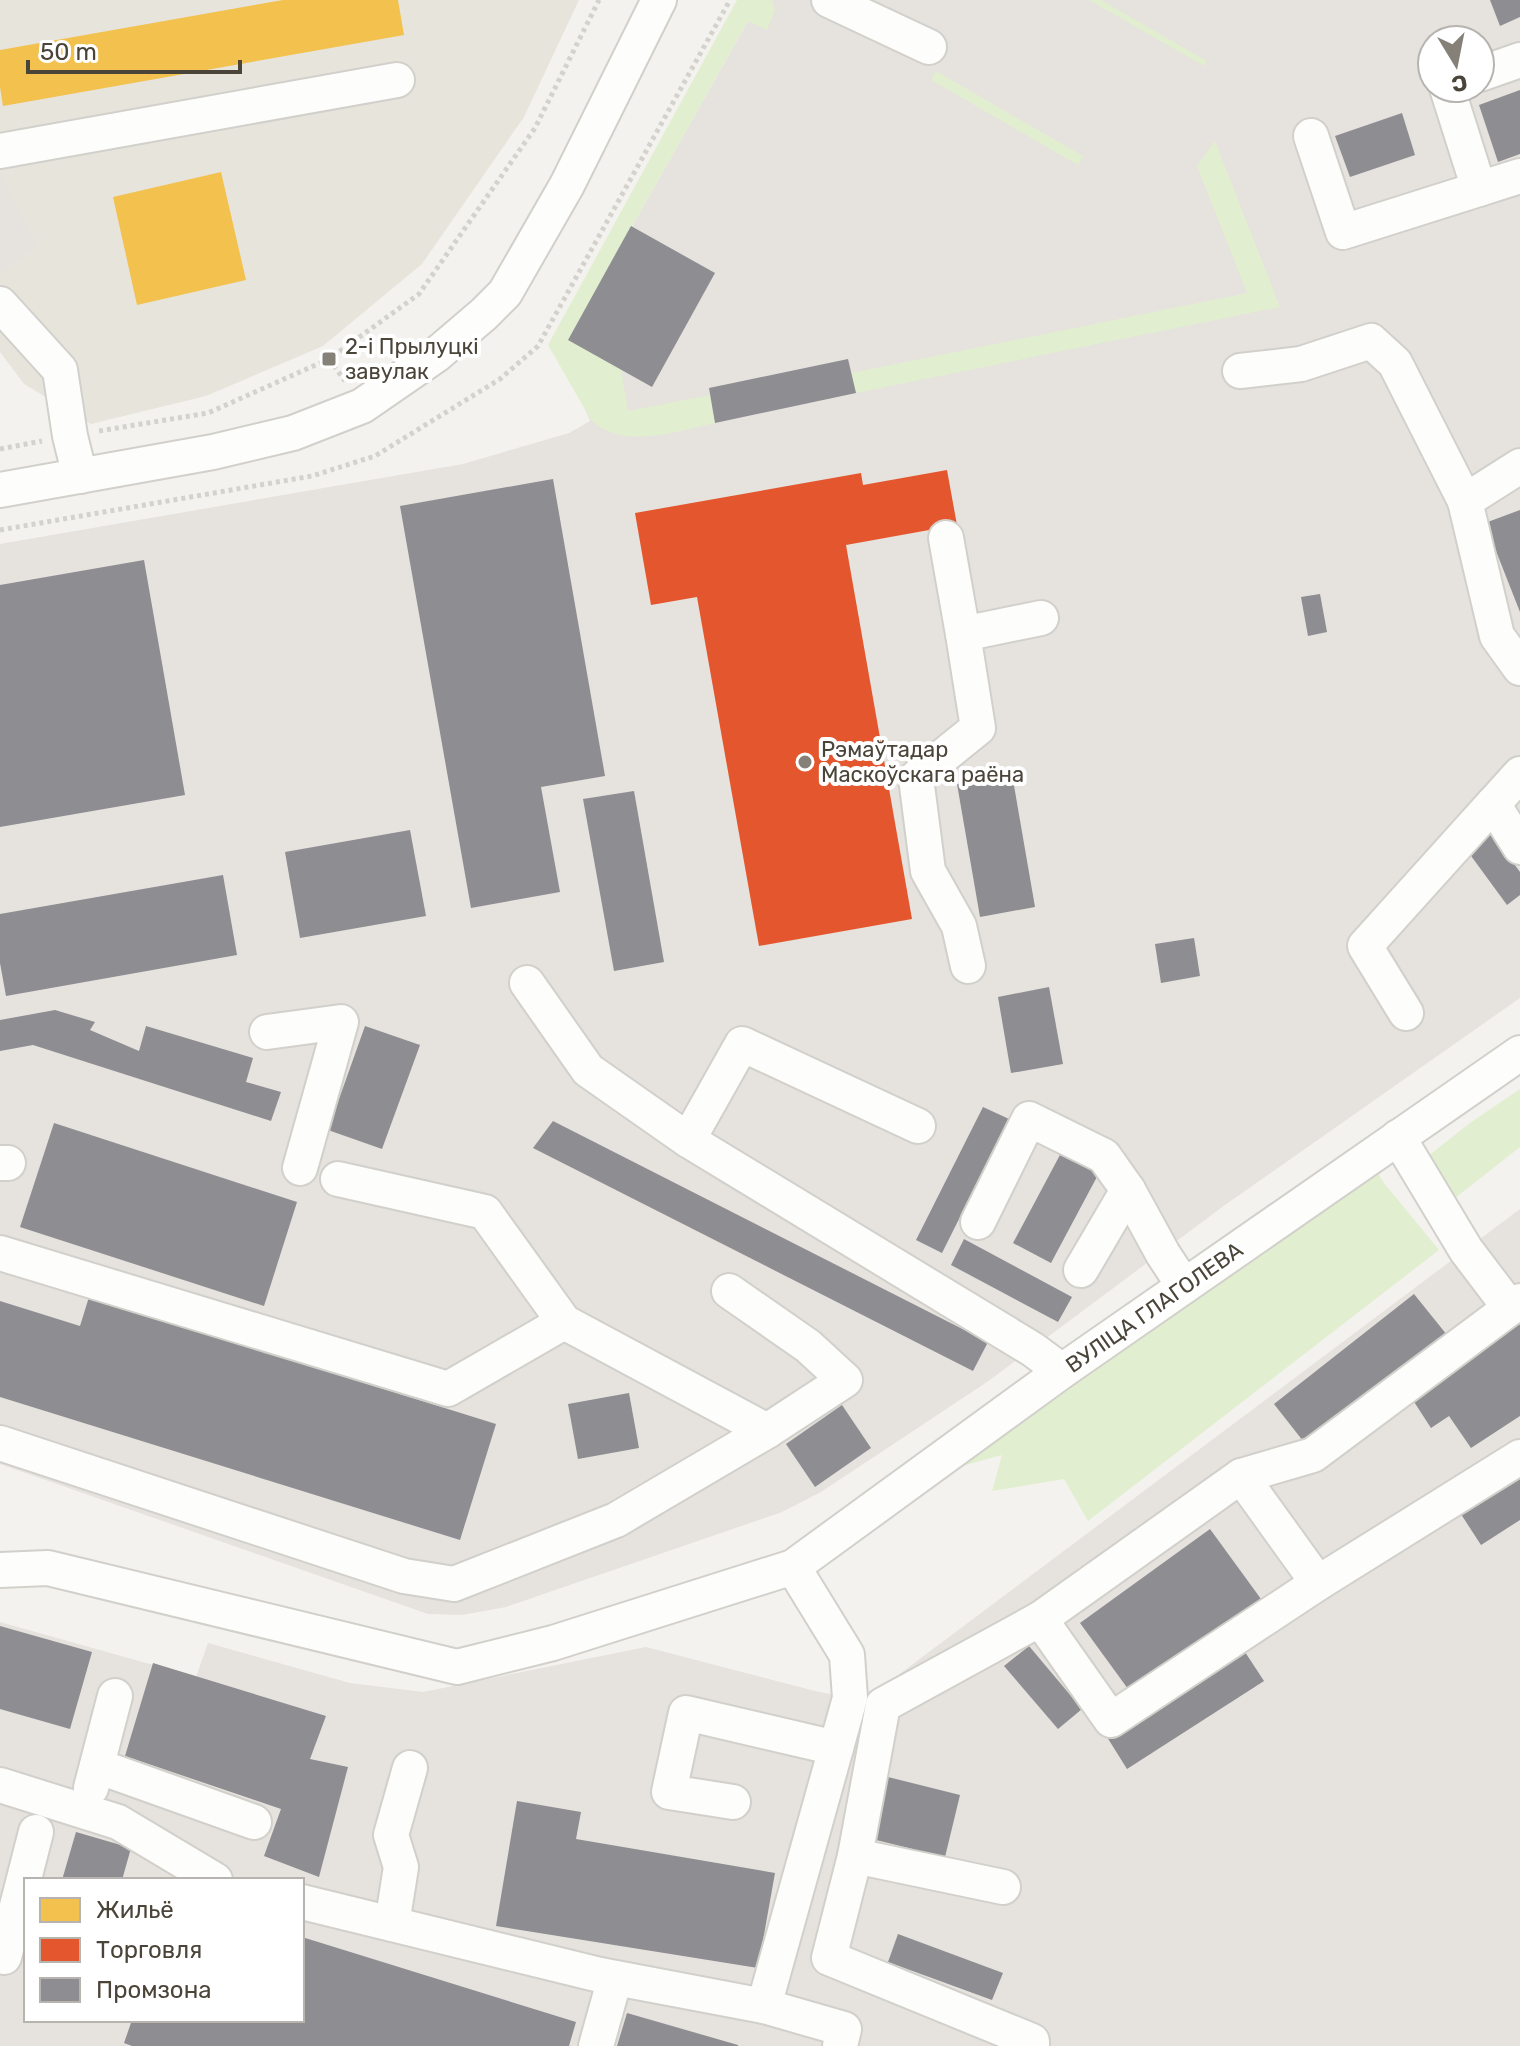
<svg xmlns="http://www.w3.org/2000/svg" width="1520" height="2046" font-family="Rubik,sans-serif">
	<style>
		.residential { fill: #e7e4dc }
		.industrial { fill: #e6e2de; fill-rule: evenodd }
		.green { fill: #e1eecf }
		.parking { fill: #e6e3df }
		.homes { fill: #f2c14e }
		.shops { fill: #e4572e }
		.industry { fill: #8d8d92 }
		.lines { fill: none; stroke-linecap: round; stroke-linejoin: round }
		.minor-casing { stroke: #d2d0cb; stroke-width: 38 }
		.path { stroke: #d3d2cc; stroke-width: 5; stroke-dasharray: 4 4; stroke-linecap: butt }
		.minor { stroke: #fdfdfc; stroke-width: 34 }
		.poi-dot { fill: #868178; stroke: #fff; stroke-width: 3 }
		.labels { text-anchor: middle; stroke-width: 8; stroke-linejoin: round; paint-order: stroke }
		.poi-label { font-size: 22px; fill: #4b4439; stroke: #fff; text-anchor: start }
		.street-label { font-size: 22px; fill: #4b4439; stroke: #fff }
	</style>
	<rect width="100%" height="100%" fill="#f4f2ee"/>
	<path class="residential" d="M 0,0 L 579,0 L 524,117 L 422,264 L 323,346 L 206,396 L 91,424 L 24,384 L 0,352 Z"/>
	<g class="industrial">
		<path d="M 760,0 L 1520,0 L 1520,998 L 1225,1205 L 987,1382 L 821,1492 L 782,1512 L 506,1607 L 462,1615 L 428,1614 L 0,1464 L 0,544 L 463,464 L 569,433 L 590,421 L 581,399 L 568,340 ZM 1432,40 L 1480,40 L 1480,88 L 1432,88 Z"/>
		<path d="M 1520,1209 L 1520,2046 L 0,2046 L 0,1622 L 196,1677 L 208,1643 L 350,1683 L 423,1692 L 646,1647 L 819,1692 L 865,1700 ZM 26,1880 L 302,1880 L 302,2020 L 26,2020 Z"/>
	</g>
	<g class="green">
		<path d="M 737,0 L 772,0 L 775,10 L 767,30 L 748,21 L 568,340 L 621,369 L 628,411 L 710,395 L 715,423 C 676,431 624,451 591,420 L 548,345 Z"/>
		<path d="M 1089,0 L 1101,0 L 1207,61 L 1204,66 Z"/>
		<path d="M 936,71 L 1083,156 L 1078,165 L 931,80 Z"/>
		<path d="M 1215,141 L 1280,307 L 856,393 L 851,373 L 1247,293 L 1197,166 Z"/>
		<path d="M 1520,1089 L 1520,1147 L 1455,1198 L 1427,1157 L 1470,1123 Z"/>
		<path d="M 1374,1166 L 1384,1183 L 1439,1250 L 1088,1521 L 1064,1479 L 992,1491 L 1002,1455 L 926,1476 Z"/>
	</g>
	<path class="parking" d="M 0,176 L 38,246 L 0,274 Z"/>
	<g class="homes">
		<path d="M 283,0 L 398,0 L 404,35 L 3,106 L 0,87 L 0,50 Z"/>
		<path d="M 221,172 L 246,280 L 137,305 L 113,197 Z"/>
	</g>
	<path class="shops" d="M 947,470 L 957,525 L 846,545 L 912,919 L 759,946 L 697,597 L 651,605 L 635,513 L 861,473 L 863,485 Z"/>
	<g class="industry">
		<path d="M 1490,0 L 1520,0 L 1520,17 L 1500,26 Z"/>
		<path d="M 1520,90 L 1520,154 L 1498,162 L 1479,105 Z"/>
		<path d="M 1402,113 L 1415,155 L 1350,177 L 1335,136 Z"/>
		<path d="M 631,226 L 715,273 L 652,387 L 568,340 Z"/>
		<path d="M 848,359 L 856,393 L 715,423 L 709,388 Z"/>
		<path d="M 553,479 L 605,776 L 541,787 L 560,892 L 471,908 L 400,506 Z"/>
		<path d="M 1520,510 L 1520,612 L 1485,523 Z"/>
		<path d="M 144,560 L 185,795 L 0,827 L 0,585 Z"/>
		<path d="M 1320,594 L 1327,632 L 1308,636 L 1301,597 Z"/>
		<path d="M 1012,774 L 1035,907 L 980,917 L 957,784 Z"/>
		<path d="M 634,791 L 664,962 L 614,971 L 583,799 Z"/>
		<path d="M 410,830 L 426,916 L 300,938 L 285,852 Z"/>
		<path d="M 1490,831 L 1520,872 L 1520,895 L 1507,905 L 1466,849 Z"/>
		<path d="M 223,875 L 237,955 L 6,996 L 0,963 L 0,914 Z"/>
		<path d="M 1194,938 L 1200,976 L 1161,983 L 1155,944 Z"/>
		<path d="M 1049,987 L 1063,1064 L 1011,1073 L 998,997 Z"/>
		<path d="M 55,1010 L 95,1022 L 90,1030 L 139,1051 L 146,1026 L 253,1058 L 246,1082 L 281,1092 L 271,1121 L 33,1045 L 0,1051 L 0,1020 Z"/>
		<path d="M 365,1026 L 420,1045 L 382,1149 L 328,1130 Z"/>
		<path d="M 983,1107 L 1009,1119 L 942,1253 L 916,1240 Z"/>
		<path d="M 553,1121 L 988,1342 L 973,1371 L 533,1148 Z"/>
		<path d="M 54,1123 L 297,1202 L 264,1306 L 20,1227 Z"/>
		<path d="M 1061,1153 L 1099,1173 L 1051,1263 L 1013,1243 Z"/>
		<path d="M 964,1239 L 1072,1297 L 1058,1322 L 951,1265 Z"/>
		<path d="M 1414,1294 L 1447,1335 L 1307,1446 L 1274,1404 Z"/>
		<path d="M 89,1297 L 496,1424 L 460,1540 L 0,1397 L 0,1301 L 80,1326 Z"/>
		<path d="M 1520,1317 L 1520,1416 L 1471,1448 L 1449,1416 L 1431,1428 L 1407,1391 Z"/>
		<path d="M 629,1393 L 639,1448 L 578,1459 L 568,1404 Z"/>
		<path d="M 842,1405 L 871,1448 L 815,1487 L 786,1444 Z"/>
		<path d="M 1520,1467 L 1520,1520 L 1481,1545 L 1457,1508 Z"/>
		<path d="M 1210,1529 L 1261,1599 L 1131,1693 L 1080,1623 Z"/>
		<path d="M 0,1626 L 92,1652 L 70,1729 L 0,1709 Z"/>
		<path d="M 1029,1646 L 1082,1709 L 1058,1729 L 1004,1666 Z"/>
		<path d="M 1243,1649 L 1264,1681 L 1127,1769 L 1107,1737 Z"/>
		<path d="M 153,1663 L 326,1716 L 310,1759 L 348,1767 L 319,1877 L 264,1856 L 281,1809 L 125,1756 Z"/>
		<path d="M 880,1775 L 960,1795 L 945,1857 L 864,1837 Z"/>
		<path d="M 517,1801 L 581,1812 L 576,1839 L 775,1873 L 758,1968 L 496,1926 Z"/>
		<path d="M 76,1832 L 131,1848 L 122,1880 L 62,1880 Z"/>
		<path d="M 898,1934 L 1003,1973 L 992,2000 L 888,1962 Z"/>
		<path d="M 302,1937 L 576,2022 L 569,2046 L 132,2046 L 124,2043 L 132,2020 L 302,2020 Z"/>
		<path d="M 627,2013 L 738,2045 L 738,2046 L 617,2046 Z"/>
	</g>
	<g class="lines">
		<defs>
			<g id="minor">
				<path d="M 829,0 L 929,47"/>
				<path d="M 1480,74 L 1520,60"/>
				<path d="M 1311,136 L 1343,232 L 1479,189 L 1447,88"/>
				<path d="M 0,151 L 397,80"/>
				<path d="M 1479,189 L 1520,176"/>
				<path d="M 0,304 L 60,370 L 70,436 L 80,476"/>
				<path d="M 1240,371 L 1301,364 L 1371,341 L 1395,363 L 1465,501"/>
				<path d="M 1520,466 L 1465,501 L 1497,636 L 1520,668"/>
				<path d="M 0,490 L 213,452 L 293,433 L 362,406 L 436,355 L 484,314 L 505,293 L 567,185 L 659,0"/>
				<path d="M 946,538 L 963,634"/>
				<path d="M 1520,774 L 1493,804 L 1520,847"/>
				<path d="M 968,966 L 959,926 L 928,871 L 916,778 L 978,728 L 963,634 L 1041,618"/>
				<path d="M 527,983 L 588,1070 L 688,1140"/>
				<path d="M 1406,1013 L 1365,946 L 1493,804"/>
				<path d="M 267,1032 L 341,1022 L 300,1168"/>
				<path d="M 918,1126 L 742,1044 L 688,1140 L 1032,1349 L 1062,1371"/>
				<path d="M 1398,1137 L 1466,1250 L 1510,1308 L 1520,1301"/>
				<path d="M 0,1163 L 8,1163"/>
				<path d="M 338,1179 L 485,1212 L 564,1322 L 767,1431 L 845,1380 L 808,1346 L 729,1291"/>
				<path d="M 978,1222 L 1029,1119 L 1104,1156 L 1128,1190 L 1163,1254 L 1184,1286"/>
				<path d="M 0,1253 L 448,1389 L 564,1322"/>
				<path d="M 1081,1270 L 1128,1190"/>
				<path d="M 0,1443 L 404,1576 L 454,1584 L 616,1520 L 767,1431"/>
				<path d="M 1241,1476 L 1318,1583"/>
				<path d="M 0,1570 L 48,1568 L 457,1667 L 553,1643 L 793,1567 L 1062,1371 L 1520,1053"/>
				<path d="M 1040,1619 L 1111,1720 L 1318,1583 L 1520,1457"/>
				<path d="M 97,1766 L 254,1822"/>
				<path d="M 0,1785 L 118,1822 L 215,1880"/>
				<path d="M 91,1788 L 115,1696"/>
				<path d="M 733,1802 L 669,1792 L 686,1713 L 836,1748"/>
				<path d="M 855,1856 L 1003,1887"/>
				<path d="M 302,1902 L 600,1975 L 764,2006 L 850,1698 L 847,1655 L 793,1567"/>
				<path d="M 392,1924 L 401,1867 L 391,1835 L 410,1768"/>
				<path d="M 4,1957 L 36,1832"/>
				<path d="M 764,2006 L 844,2029 L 840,2046"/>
				<path d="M 596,2046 L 615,1978"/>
				<path d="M 1032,2046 L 1032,2041 L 829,1958 L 855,1856 L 883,1705 L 1040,1619 L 1241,1476 L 1313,1455 L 1510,1308"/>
			</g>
		</defs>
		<use href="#minor" class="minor-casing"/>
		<g class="path">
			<path d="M 329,359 L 345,381"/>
			<path d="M 99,431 L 208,413 L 329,359 L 419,294 L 535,128 L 599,0"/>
			<path d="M 0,449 L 42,441"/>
			<path d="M 0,530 L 312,476 L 375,456 L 500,379 L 538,346 L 730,0"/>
		</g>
		<use href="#minor" class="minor"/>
	</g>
	<g class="poi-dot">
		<rect x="321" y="351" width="16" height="16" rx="4"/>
		<circle cx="805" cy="762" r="8"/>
	</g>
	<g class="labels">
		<g class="poi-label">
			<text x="345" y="354">2-і Прылуцкі<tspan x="345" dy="25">завулак</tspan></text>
			<text x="821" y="757">Рэмаўтадар<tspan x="821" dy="25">Маскоўскага раёна</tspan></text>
		</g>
		<g class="street-label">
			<text transform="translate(1154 1307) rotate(-35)" y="8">ВУЛІЦА ГЛАГОЛЕВА</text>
		</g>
	</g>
	<rect x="24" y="1878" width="280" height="144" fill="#ffffff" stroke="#b7b4b0" stroke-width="2"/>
	<rect x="40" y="1898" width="40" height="24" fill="#f2c14e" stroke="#b7b4b0" stroke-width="2"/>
	<text x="96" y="1918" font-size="24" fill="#4b4439">Жильё</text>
	<rect x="40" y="1938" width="40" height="24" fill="#e4572e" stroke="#b7b4b0" stroke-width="2"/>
	<text x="96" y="1958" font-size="24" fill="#4b4439">Торговля</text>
	<rect x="40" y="1978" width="40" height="24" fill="#8d8d92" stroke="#b7b4b0" stroke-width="2"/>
	<text x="96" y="1998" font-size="24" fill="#4b4439">Промзона</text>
	<g transform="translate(1456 64) rotate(170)"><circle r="38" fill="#ffffff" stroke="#b7b4b0" stroke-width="2"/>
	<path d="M0-6L14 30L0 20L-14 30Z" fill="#868178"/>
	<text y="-12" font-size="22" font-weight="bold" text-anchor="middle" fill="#4b4439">С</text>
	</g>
	<path d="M28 60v12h212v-12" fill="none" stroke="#4b4439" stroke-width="4"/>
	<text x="40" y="60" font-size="24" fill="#4b4439" stroke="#ffffff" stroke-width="6" paint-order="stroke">50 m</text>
</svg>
